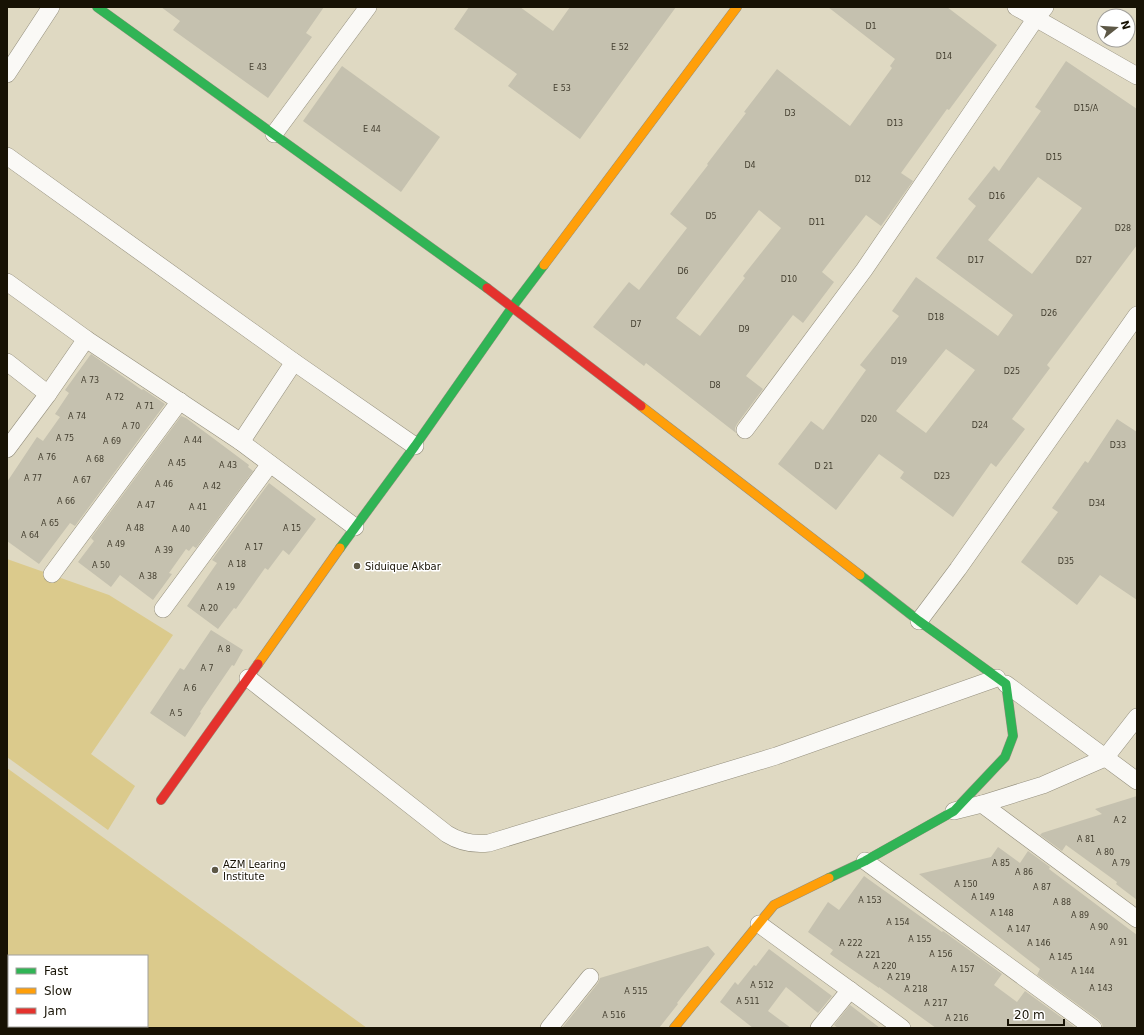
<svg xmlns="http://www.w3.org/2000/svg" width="1144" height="1035" font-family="'DejaVu Sans',sans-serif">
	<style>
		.green { fill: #dbca8c; fill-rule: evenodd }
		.building { fill: #c5c1af; fill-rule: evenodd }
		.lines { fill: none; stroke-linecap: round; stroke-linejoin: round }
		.street-casing { stroke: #948f7d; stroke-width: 18 }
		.fast-casing { stroke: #948f7d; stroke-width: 10 }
		.slow-casing { stroke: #948f7d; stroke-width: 10 }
		.jam-casing { stroke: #948f7d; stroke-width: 10 }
		.street { stroke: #faf9f6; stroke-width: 17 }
		.fast { stroke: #30b455; stroke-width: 9 }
		.slow { stroke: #ff9f0a; stroke-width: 9 }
		.jam { stroke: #e5322d; stroke-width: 9 }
		.poi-dot { fill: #5d5846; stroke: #fff; stroke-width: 1.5 }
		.labels { text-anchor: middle; stroke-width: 3; stroke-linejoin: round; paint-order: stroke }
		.number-label { font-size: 8px; fill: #443f30 }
		.poi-label { font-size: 10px; fill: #171204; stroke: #fff; text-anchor: start }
	</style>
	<rect width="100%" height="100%" fill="#dfd9c2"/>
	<g class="green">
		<path d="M 7,559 L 109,595 L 173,635 L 91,754 L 135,786 L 108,830 L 7,757 Z"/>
		<path d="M 7,768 L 367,1028 L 7,1028 ZM 9,956 L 147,956 L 147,1026 L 9,1026 Z"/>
	</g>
	<g class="building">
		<path d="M 161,7 L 324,7 L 306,33 L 312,37 L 268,98 L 173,30 L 180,21 Z"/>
		<path d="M 469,7 L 520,7 L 553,31 L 570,7 L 676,7 L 580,139 L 508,86 L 517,74 L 454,29 Z"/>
		<path d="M 828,7 L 947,7 L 997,45 L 949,110 L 947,109 L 901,173 L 913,181 L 881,226 L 866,215 L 822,272 L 834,282 L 803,323 L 793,315 L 746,376 L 763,389 L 737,424 L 735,428 L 736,433 L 646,363 L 644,366 L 593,327 L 629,282 L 639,290 L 687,228 L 670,214 L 708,165 L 707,164 L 746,113 L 744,112 L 777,69 L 850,126 L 892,68 L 890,66 L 895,59 ZM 759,210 L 781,228 L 743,276 L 745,278 L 700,336 L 676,318 Z"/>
		<path d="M 1066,61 L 1137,109 L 1137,245 L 1047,365 L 1050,368 L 1012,419 L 1025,429 L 996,467 L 991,463 L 953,517 L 900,478 L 904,472 L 879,454 L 836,510 L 778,464 L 811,421 L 823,430 L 866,370 L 860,365 L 899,316 L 892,311 L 916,277 L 998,336 L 1013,315 L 936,258 L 976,206 L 968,199 L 994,166 L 999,171 L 1041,111 L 1035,107 ZM 1038,177 L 1082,208 L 1032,274 L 988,240 ZM 946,349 L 975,370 L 926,433 L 896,411 Z"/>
		<path d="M 342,66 L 440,137 L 401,192 L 303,121 Z"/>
		<path d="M 91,354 L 142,390 L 143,389 L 165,404 L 75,526 L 70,523 L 39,564 L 7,541 L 7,482 L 37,437 L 43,441 L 60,417 L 55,414 L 69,393 L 65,390 Z"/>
		<path d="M 181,416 L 186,418 L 249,465 L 248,467 L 253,471 L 196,548 L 193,546 L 189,551 L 186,549 L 169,573 L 172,574 L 153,600 L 120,575 L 111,587 L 78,562 L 94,541 L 91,538 Z"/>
		<path d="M 1117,419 L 1137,432 L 1137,600 L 1100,575 L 1077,605 L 1021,562 L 1058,512 L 1052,508 L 1085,461 L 1088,463 Z"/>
		<path d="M 269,483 L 316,519 L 289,555 L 283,550 L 268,570 L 265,568 L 236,609 L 234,608 L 218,629 L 187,606 L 217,563 L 212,560 Z"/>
		<path d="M 211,630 L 243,650 L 234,666 L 232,665 L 200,712 L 201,713 L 185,737 L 150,713 L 180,668 L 184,670 Z"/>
		<path d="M 1137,796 L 1137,900 L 1116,884 L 1117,882 L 1066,845 L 1062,851 L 1040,835 L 1042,833 L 1102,814 L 1095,809 Z"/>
		<path d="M 998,847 L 1020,863 L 1028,851 L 1050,867 L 1049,869 L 1137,935 L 1137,1028 L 1103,1028 L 1102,1024 L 1099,1020 L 1037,975 L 1040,969 L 919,874 L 991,857 Z"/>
		<path d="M 864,876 L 942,932 L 943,931 L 1002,974 L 994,985 L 1017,1002 L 1025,991 L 1076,1028 L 936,1028 L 879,987 L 879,988 L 850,968 L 830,954 L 833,950 L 808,932 L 828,902 L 839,910 Z"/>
		<path d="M 708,946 L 715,954 L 677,1003 L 678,1004 L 659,1028 L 562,1028 L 598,983 L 600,978 Z"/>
		<path d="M 769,949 L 832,996 L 818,1013 L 786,987 L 768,1011 L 791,1028 L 753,1028 L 720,1002 L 735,982 L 738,985 L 754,965 L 756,966 Z"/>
		<path d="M 850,1005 L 880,1028 L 838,1028 L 834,1025 Z"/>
	</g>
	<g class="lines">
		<defs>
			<g id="street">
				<path d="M 1016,7 L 1137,76"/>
				<path d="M 7,74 L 51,7"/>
				<path d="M 274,134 L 368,7"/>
				<path d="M 7,156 L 294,362 L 415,446"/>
				<path d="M 7,282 L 86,339 L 241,442 L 355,527"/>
				<path d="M 7,362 L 48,394"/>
				<path d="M 745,430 L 864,270 L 1036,18 L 1045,7"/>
				<path d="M 241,442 L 294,362"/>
				<path d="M 7,449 L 48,394 L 86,339"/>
				<path d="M 52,574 L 180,401"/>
				<path d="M 163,609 L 270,464"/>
				<path d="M 919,621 L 958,569 L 1137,315"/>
				<path d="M 248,678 L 447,834 C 460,842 474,845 489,843 L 776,756 L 997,678"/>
				<path d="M 1006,684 L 1137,781"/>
				<path d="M 982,804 L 1137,919"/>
				<path d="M 954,811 L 982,804 L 1043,785 L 1105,758 L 1137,717"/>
				<path d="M 865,861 L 1093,1028"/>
				<path d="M 759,924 L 902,1028"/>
				<path d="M 549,1028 L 590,977"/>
				<path d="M 819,1028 L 850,990"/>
			</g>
			<g id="fast">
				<path d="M 97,7 L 487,288"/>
				<path d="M 340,548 L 415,446 L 513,306 L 544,265"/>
				<path d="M 829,878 L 865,861 L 954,811 L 1005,757 L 1013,736 L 1006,684 L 919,621 L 860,575"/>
			</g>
			<g id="slow">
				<path d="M 544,265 L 737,7"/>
				<path d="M 641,406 L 860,575"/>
				<path d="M 258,664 L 340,548"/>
				<path d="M 674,1028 L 774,905 L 829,878"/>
			</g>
			<g id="jam">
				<path d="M 487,288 L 641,406"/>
				<path d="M 161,800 L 258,664"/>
			</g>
		</defs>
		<use href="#street" class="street-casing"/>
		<use href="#fast" class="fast-casing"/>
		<use href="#slow" class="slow-casing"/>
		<use href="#jam" class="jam-casing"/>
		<use href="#street" class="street"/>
		<use href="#fast" class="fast"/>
		<use href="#slow" class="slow"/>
		<use href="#jam" class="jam"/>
	</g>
	<g class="poi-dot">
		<circle cx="357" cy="566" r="4"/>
		<circle cx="215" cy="870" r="4"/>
	</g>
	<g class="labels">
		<g class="number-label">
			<text x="871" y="29">D1</text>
			<text x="620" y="50">E 52</text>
			<text x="944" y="59">D14</text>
			<text x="258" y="70">E 43</text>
			<text x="562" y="91">E 53</text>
			<text x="1086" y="111">D15/A</text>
			<text x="790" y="116">D3</text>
			<text x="895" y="126">D13</text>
			<text x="372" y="132">E 44</text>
			<text x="1054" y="160">D15</text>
			<text x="750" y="168">D4</text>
			<text x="863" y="182">D12</text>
			<text x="997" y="199">D16</text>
			<text x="711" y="219">D5</text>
			<text x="817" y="225">D11</text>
			<text x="1123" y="231">D28</text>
			<text x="976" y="263">D17</text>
			<text x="1084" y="263">D27</text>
			<text x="683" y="274">D6</text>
			<text x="789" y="282">D10</text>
			<text x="1049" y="316">D26</text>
			<text x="936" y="320">D18</text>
			<text x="636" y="327">D7</text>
			<text x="744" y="332">D9</text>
			<text x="899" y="364">D19</text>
			<text x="1012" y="374">D25</text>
			<text x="90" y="383">A 73</text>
			<text x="715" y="388">D8</text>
			<text x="115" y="400">A 72</text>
			<text x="145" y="409">A 71</text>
			<text x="77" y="419">A 74</text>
			<text x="869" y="422">D20</text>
			<text x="980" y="428">D24</text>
			<text x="131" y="429">A 70</text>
			<text x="65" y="441">A 75</text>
			<text x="193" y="443">A 44</text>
			<text x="112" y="444">A 69</text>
			<text x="1118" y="448">D33</text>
			<text x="47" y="460">A 76</text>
			<text x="95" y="462">A 68</text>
			<text x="177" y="466">A 45</text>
			<text x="228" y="468">A 43</text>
			<text x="824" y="469">D 21</text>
			<text x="942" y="479">D23</text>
			<text x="33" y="481">A 77</text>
			<text x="82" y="483">A 67</text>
			<text x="164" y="487">A 46</text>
			<text x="212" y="489">A 42</text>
			<text x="66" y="504">A 66</text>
			<text x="1097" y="506">D34</text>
			<text x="146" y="508">A 47</text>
			<text x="198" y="510">A 41</text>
			<text x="50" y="526">A 65</text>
			<text x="135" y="531">A 48</text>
			<text x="292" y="531">A 15</text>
			<text x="181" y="532">A 40</text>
			<text x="30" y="538">A 64</text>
			<text x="116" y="547">A 49</text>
			<text x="254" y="550">A 17</text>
			<text x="164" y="553">A 39</text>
			<text x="1066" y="564">D35</text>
			<text x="237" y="567">A 18</text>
			<text x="101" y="568">A 50</text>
			<text x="148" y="579">A 38</text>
			<text x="226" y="590">A 19</text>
			<text x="209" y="611">A 20</text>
			<text x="224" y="652">A 8</text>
			<text x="207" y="671">A 7</text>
			<text x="190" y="691">A 6</text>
			<text x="176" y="716">A 5</text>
			<text x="1120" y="823">A 2</text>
			<text x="1086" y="842">A 81</text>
			<text x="1105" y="855">A 80</text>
			<text x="1001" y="866">A 85</text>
			<text x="1121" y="866">A 79</text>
			<text x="1024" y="875">A 86</text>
			<text x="966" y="887">A 150</text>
			<text x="1042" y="890">A 87</text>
			<text x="983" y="900">A 149</text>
			<text x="870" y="903">A 153</text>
			<text x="1062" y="905">A 88</text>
			<text x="1002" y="916">A 148</text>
			<text x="1080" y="918">A 89</text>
			<text x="898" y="925">A 154</text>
			<text x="1099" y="930">A 90</text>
			<text x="1019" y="932">A 147</text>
			<text x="920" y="942">A 155</text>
			<text x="1119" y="945">A 91</text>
			<text x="851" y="946">A 222</text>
			<text x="1039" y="946">A 146</text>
			<text x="941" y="957">A 156</text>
			<text x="869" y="958">A 221</text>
			<text x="1061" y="960">A 145</text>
			<text x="885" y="969">A 220</text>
			<text x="963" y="972">A 157</text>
			<text x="1083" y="974">A 144</text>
			<text x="899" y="980">A 219</text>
			<text x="762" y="988">A 512</text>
			<text x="1101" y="991">A 143</text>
			<text x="916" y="992">A 218</text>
			<text x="636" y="994">A 515</text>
			<text x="748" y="1004">A 511</text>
			<text x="936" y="1006">A 217</text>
			<text x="614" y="1018">A 516</text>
			<text x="957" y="1021">A 216</text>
		</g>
		<g class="poi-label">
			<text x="365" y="570">Siduique Akbar</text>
			<text x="223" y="868">AZM Learing<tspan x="223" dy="12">Institute</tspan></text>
		</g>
	</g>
	<rect width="1144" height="1035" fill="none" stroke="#171204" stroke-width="16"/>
	<rect x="8" y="955" width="140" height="72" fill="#ffffff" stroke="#a2a09b"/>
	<rect x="16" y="968" width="20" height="6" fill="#30b455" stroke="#a2a09b"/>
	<text x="44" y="975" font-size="12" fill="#171204">Fast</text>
	<rect x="16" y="988" width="20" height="6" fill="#ff9f0a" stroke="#a2a09b"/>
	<text x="44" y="995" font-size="12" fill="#171204">Slow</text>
	<rect x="16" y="1008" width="20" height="6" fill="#e5322d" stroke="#a2a09b"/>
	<text x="44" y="1015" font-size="12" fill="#171204">Jam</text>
	<g transform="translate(1116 28) rotate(73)"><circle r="19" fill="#ffffff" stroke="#a2a09b"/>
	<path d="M0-3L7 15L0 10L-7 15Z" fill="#5d5846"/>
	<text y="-6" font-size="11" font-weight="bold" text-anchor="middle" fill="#171204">N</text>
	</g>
	<path d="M1008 1019v6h56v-6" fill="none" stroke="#171204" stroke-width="2"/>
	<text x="1014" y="1019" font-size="12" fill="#171204" stroke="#ffffff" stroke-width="3" paint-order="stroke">20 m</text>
</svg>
